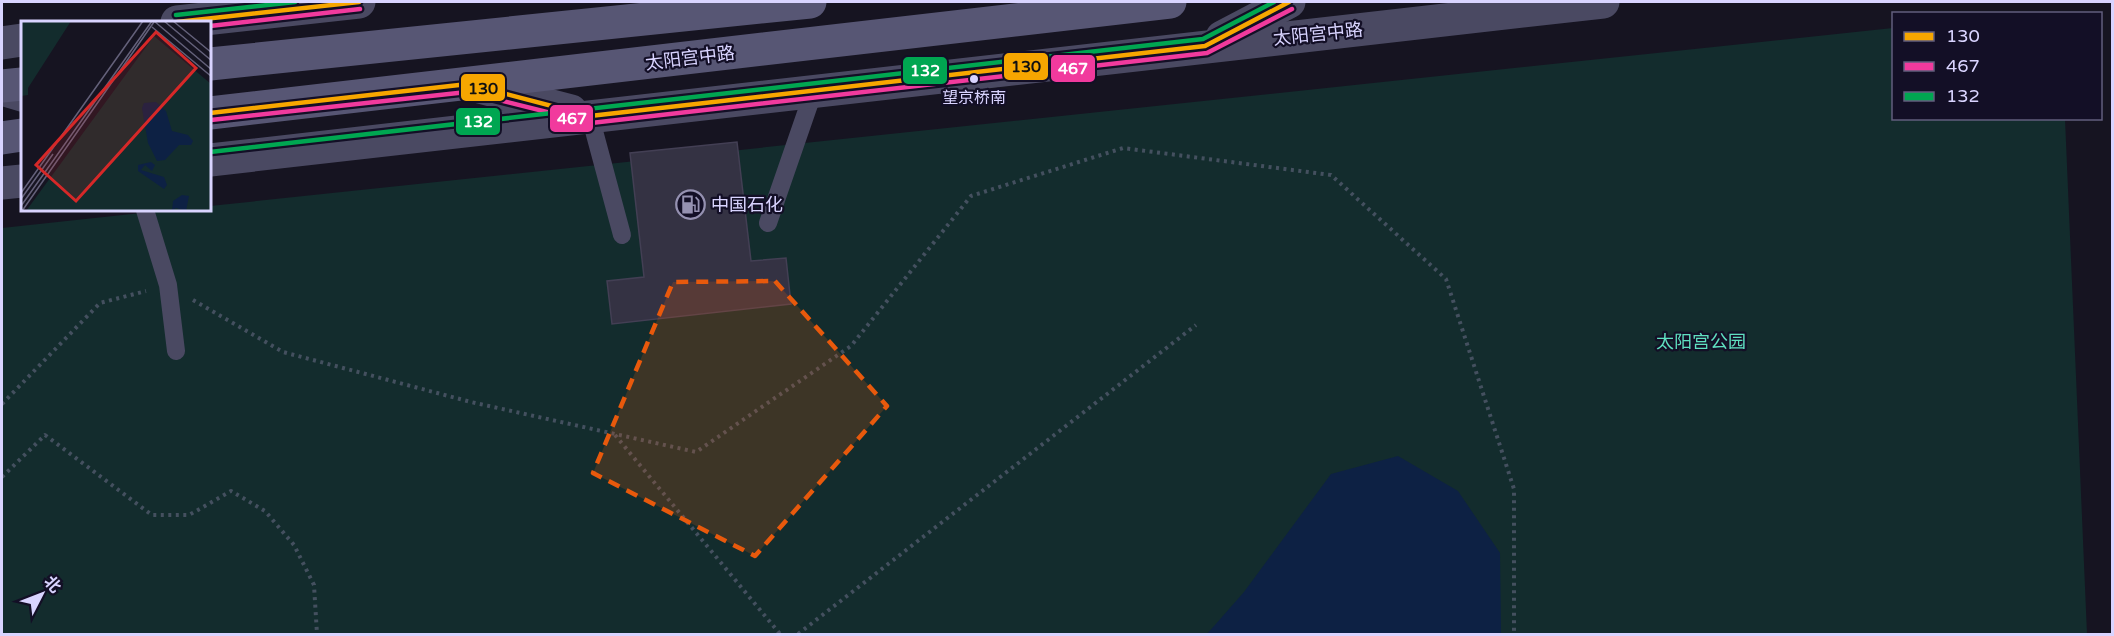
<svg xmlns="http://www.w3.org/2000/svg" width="2114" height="636" font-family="'Varela Round','Noto Sans SC',sans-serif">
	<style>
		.green { fill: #132c2d }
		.water { fill: #0d2144 }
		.building { fill: #343243; stroke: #433f54; stroke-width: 1.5 }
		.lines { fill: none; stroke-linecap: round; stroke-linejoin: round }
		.path { stroke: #44505f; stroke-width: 4; stroke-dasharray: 3 4.5; stroke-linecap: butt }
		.service { stroke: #4a4962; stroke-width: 18 }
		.tertiary { stroke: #4a4962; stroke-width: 33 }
		.secondary { stroke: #575674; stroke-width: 33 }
		.bus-1-casing { stroke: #130f26; stroke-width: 9 }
		.bus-2-casing { stroke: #130f26; stroke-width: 9 }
		.bus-3-casing { stroke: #130f26; stroke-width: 9 }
		.bus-1 { stroke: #f7a600; stroke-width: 4.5 }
		.bus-2 { stroke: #f13a9d; stroke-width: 4.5 }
		.bus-3 { stroke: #00a651; stroke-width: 4.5 }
		.marked { fill: #e8590c; fill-opacity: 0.2; stroke: #e8590c; stroke-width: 4.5; stroke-dasharray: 12 8; stroke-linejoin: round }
		.bus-dot { fill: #d9d4ff; stroke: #130f26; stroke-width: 2 }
		.labels { text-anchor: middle; stroke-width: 4.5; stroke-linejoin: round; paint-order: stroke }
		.bus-label { font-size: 16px; fill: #d9d4ff; stroke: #130f26 }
		.street-label { font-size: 18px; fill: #d9d4ff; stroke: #130f26 }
		.poi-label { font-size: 18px; fill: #d9d4ff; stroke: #130f26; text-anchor: start }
		.park-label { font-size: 18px; fill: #5fe0c0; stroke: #130f26 }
		.inset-road { fill: none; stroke: #64617a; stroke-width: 1.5 }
		.view { fill: #d62828; fill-opacity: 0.15; stroke: #d62828; stroke-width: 3 }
		.inset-edge { fill: none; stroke: #d9d4ff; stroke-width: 3 }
		.line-badge { stroke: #130f26; stroke-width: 2 }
		.badge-label { font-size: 16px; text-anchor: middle; font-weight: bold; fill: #fff }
		.pale-badge-label { font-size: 16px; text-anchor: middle; font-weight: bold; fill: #111 }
	</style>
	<rect width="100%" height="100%" fill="#161421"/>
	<path class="green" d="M 1893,28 L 1894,118 L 2065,119 L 2087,634 L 2,634 L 2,228 L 169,210 L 210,210 L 210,206 Z"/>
	<path class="water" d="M 1398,456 L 1458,491 L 1500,553 L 1501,634 L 1207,634 L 1244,592 L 1331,474 Z"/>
	<path class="building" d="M 737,142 L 751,261 L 786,258 L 791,304 L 612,324 L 607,281 L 644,277 L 630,153 Z"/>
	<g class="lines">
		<g class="path">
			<path d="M 193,300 L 283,352 L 471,402 L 696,452 L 851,346 L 971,196 L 1123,148 L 1331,175 L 1446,279 L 1514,489 L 1514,634"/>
			<path d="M 2,404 L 100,303 L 146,291"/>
			<path d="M 615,435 L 780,634"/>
			<path d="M 2,477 L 45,435 L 152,515 L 189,515 L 231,491 L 265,511 L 294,545 L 314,585 L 317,634"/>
			<path d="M 798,634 L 1196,325"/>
		</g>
		<g class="service">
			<path d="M 2,97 L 22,103"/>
			<path d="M 590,116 L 622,235"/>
			<path d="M 145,210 L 168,285 L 176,351"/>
			<path d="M 768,223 L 814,90"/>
		</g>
		<g class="tertiary">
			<path d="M 177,22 L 359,2"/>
			<path d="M 1222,37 L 1289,2"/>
			<path d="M 2,43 L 22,40"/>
			<path d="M 468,84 L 571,111"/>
			<path d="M 210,160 L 1603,2"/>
			<path d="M 2,183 L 22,181"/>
		</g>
		<g class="secondary">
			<path d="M 210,64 L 810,2"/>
			<path d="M 2,86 L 22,84"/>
			<path d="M 210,113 L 1170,2"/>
			<path d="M 2,138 L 22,135"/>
		</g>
		<defs>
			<g id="bus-1">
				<path d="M 177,22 L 359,2"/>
				<path d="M 210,113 L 468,84 L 590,116 L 1205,46 L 1289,2"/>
			</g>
			<g id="bus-2">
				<path d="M 210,26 L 360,9"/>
				<path d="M 211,120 L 467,92 L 591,123 L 1207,53 L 1292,9"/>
			</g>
			<g id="bus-3">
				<path d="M 176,15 L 295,2"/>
				<path d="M 210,152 L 1203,39 L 1274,2"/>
			</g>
		</defs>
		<use href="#bus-1" class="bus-1-casing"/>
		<use href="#bus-2" class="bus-2-casing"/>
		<use href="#bus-3" class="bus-3-casing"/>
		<use href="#bus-1" class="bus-1"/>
		<use href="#bus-2" class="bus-2"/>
		<use href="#bus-3" class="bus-3"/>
	</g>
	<path class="marked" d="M 775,281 L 887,406 L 755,556 L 593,473 L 673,282 Z"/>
	<defs>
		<symbol id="fuel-ring" viewBox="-11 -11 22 22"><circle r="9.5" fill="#130f26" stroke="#9591b1" stroke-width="1.5"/><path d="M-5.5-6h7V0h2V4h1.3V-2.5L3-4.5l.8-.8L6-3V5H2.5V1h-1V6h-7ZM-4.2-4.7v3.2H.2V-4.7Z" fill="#9591b1"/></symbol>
	</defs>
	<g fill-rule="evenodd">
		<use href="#fuel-ring" x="674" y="188" width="33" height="33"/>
	</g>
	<circle class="bus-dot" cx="974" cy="79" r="5"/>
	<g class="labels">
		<g class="bus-label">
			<text x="974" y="103">望京桥南</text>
		</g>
		<g class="street-label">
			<text transform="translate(1318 34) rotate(-6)" y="6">太阳宫中路</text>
			<text transform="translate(690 58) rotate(-7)" y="6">太阳宫中路</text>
		</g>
		<g class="poi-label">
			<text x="711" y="211">中国石化</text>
		</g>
		<g class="park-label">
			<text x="1701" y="348">太阳宫公园</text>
		</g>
	</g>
	<g transform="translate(21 21)">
		<rect width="190" height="190" fill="#161421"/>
		<path d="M 0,0 L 50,0 L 7,67 L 7,74 L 0,75 ZM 133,15 L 190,63 L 190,190 L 5,190 Z" fill="#132c2d"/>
		<path d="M 135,81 L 145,90 L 151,110 L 167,114 L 172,120 L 170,124 L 158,124 L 144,139 L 136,140 L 127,122 L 121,87 L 123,82 ZM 130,141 L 134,144 L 131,150 L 124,144 L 120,149 L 143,156 L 146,164 L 143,168 L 117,150 L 117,144 ZM 161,174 L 168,175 L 165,190 L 155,187 L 151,190 L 152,180 Z" fill="#0d2144"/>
		<path class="inset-road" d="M 133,0 L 191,49M 143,0 L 191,40M 152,0 L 191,32M 131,6 L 191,56M 0,172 L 122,0M 0,178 L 32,133M 0,185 L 131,0M 1,190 L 133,1"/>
		<path class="view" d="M 135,11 L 175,47 L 55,180 L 15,144 Z"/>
		<rect width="190" height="190" class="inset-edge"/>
	</g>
	<g class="line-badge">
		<rect x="1003" y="52" width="46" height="29" rx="6" fill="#f7a600"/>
		<rect x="1050" y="54" width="46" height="29" rx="6" fill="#f13a9d"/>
		<rect x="902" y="56" width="46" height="29" rx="6" fill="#00a651"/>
		<rect x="460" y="73" width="46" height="29" rx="6" fill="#f7a600"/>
		<rect x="549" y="104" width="45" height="29" rx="6" fill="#f13a9d"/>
		<rect x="455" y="107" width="46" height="29" rx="6" fill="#00a651"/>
	</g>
	<g class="badge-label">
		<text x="1073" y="74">467</text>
		<text x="925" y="76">132</text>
		<text x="572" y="124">467</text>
		<text x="478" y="127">132</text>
	</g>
	<g class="pale-badge-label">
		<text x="1026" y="72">130</text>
		<text x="483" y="94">130</text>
	</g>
	<rect width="2114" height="636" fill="none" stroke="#d9d4ff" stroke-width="6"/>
	<rect x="1892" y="12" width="210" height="108" fill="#130f26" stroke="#625e7d" stroke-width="1.5"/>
	<rect x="1904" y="32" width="30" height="9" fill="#f7a600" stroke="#625e7d" stroke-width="1.5"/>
	<text x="1946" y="42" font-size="18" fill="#d9d4ff">130</text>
	<rect x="1904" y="62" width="30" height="9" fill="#f13a9d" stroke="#625e7d" stroke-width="1.5"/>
	<text x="1946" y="72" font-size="18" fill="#d9d4ff">467</text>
	<rect x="1904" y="92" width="30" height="9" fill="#00a651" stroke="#625e7d" stroke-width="1.5"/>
	<text x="1946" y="102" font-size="18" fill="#d9d4ff">132</text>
	<g transform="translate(42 594) rotate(48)" stroke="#130f26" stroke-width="4.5" paint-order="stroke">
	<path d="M0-4.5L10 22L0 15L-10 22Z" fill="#d9d4ff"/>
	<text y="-9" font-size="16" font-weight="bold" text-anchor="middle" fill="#d9d4ff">北</text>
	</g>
</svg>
